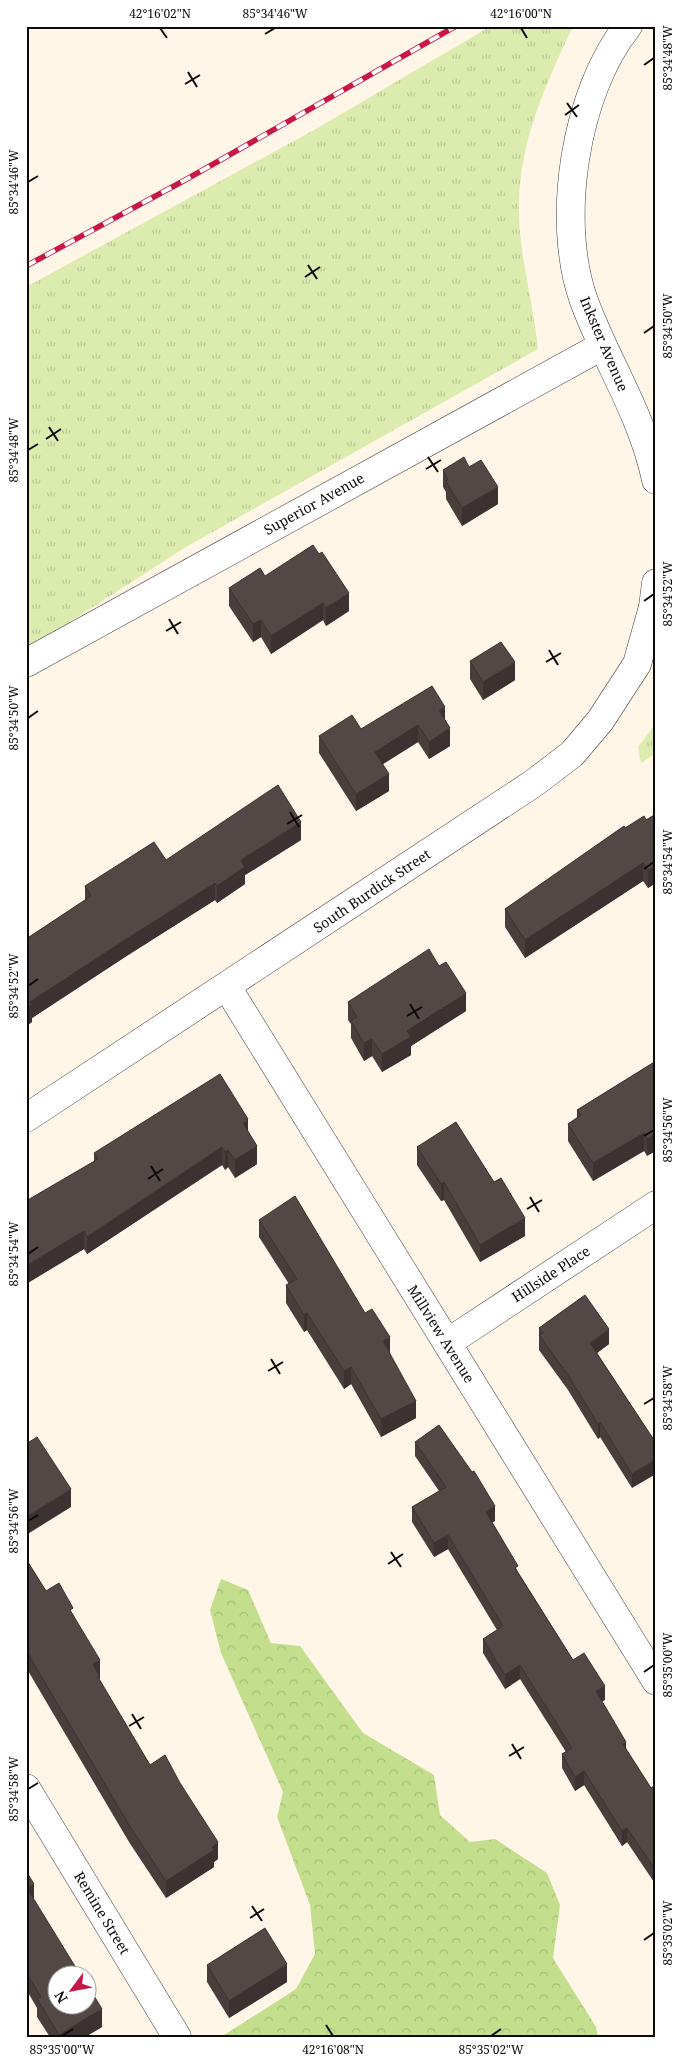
<svg xmlns="http://www.w3.org/2000/svg" width="682" height="2063" font-family="'Noto Serif',serif">
	<style>
		.grass { fill: url(#grass-tufts) }
		.forest { fill: url(#forest-crowns) }
		.lines { fill: none; stroke-linecap: round; stroke-linejoin: round }
		.minor-casing { stroke: #3e3e3e; stroke-width: 29 }
		.minor { stroke: #fff; stroke-width: 28 }
		.rail-casing { stroke: #c61746; stroke-width: 5.5 }
		.rail { stroke: #fff; stroke-width: 4; stroke-dasharray: 11; stroke-linecap: butt }
		.wall { fill: #483e3c }
		.shaded-wall { fill: #3b3231 }
		.building { fill: #544846; stroke: #3b3231 }
		.ticks { fill: none; stroke: #0b0b0b; stroke-width: 2 }
		.labels { text-anchor: middle; stroke-width: 5; stroke-linejoin: round; paint-order: stroke }
		.street-label { font-size: 14px; fill: #0b0b0b; stroke: #fff }
		.neatline { fill: none; stroke: #0b0b0b; stroke-width: 2 }
		.ticks-label { font-size: 12px; text-anchor: middle; fill: #0b0b0b }
	</style>
	<defs>
		<pattern id="grass-tufts" width="24" height="20" patternUnits="userSpaceOnUse" patternTransform="scale(1.25)"><rect width="24" height="20" fill="#dcecaf"/><path d="M3 7l-1-3M5 7V3M7 7l1-3M15 17l-1-3M17 17v-4M19 17l1-3" fill="none" stroke="#bbc995"/></pattern>
		<pattern id="forest-crowns" width="20" height="18" patternUnits="userSpaceOnUse" patternTransform="scale(1.25)"><rect width="20" height="18" fill="#c3df8d"/><path d="M2 6a3 3 0 1 1 6 0M12 15a3 3 0 1 1 6 0" fill="none" stroke="#a6be78"/></pattern>
	</defs>
	<rect width="100%" height="100%" fill="#fff6e8"/>
	<g class="grass">
		<path d="M 491,26 L 573,26 C 541,95 513,155 520,233 C 524,272 534,310 538,349 L 186,547 L 26,650 L 26,287 L 314,130 Z"/>
		<path d="M 656,723 L 656,753 L 641,763 L 638,747 Z"/>
	</g>
	<path class="forest" d="M 221,1579 L 248,1590 L 271,1643 L 300,1646 L 363,1733 L 434,1775 L 440,1815 L 470,1842 L 495,1839 L 547,1873 L 560,1905 L 553,1958 L 596,2027 L 598,2037 L 221,2037 L 296,1989 L 315,1954 L 310,1905 L 277,1817 L 283,1792 L 221,1653 L 210,1610 Z"/>
	<g class="lines">
		<defs>
			<g id="minor">
				<path d="M 628,26 C 575,92 555,221 584,301 C 606,361 643,416 656,480"/>
				<path d="M 26,663 L 602,346"/>
				<path d="M 227,987 L 656,1681"/>
				<path d="M 26,1118 L 534,783 L 572,754 L 600,721 L 637,664 L 653,607 L 656,583"/>
				<path d="M 447,1343 L 656,1205"/>
				<path d="M 26,1788 L 177,2037"/>
			</g>
		</defs>
		<use href="#minor" class="minor-casing"/>
		<use href="#minor" class="minor"/>
		<defs>
			<path id="rail" d="M 26,266 L 187,179 L 456,26"/>
		</defs>
		<use href="#rail" class="rail-casing"/>
		<use href="#rail" class="rail"/>
	</g>
	<g class="wall">
		<path d="M 469,467 L 498,504 L 462,526 L 446,499 L 446,492 L 443,487 L 443,470 Z"/>
		<path d="M 265,576 L 349,611 L 326,626 L 323,620 L 271,654 L 261,637 L 253,642 L 229,606 L 229,588 Z"/>
		<path d="M 470,661 L 515,680 L 483,700 L 470,679 Z"/>
		<path d="M 445,720 L 450,746 L 429,759 L 418,742 L 383,764 L 389,791 L 356,811 L 319,753 L 319,736 L 361,729 Z"/>
		<path d="M 656,814 L 656,883 L 648,888 L 643,881 L 525,958 L 505,927 L 505,909 L 625,828 L 646,820 Z"/>
		<path d="M 301,840 L 245,875 L 245,884 L 217,903 L 215,900 L 125,957 L 32,1018 L 32,1022 L 26,1026 L 26,939 L 85,901 L 85,886 L 166,860 Z"/>
		<path d="M 348,1002 L 466,1011 L 411,1046 L 411,1055 L 382,1072 L 372,1056 L 364,1061 L 351,1038 L 351,1024 L 348,1020 Z"/>
		<path d="M 656,1061 L 647,1156 L 644,1151 L 593,1181 L 568,1141 L 568,1124 L 577,1118 L 577,1110 Z"/>
		<path d="M 248,1131 L 257,1164 L 235,1178 L 228,1167 L 225,1170 L 222,1165 L 87,1254 L 84,1249 L 26,1284 L 94,1161 L 94,1153 Z"/>
		<path d="M 417,1147 L 525,1236 L 480,1262 L 444,1200 L 441,1201 L 417,1165 Z"/>
		<path d="M 259,1220 L 390,1354 L 416,1418 L 381,1437 L 351,1384 L 344,1389 L 307,1330 L 304,1332 L 286,1303 L 286,1285 L 289,1284 L 259,1237 Z"/>
		<path d="M 539,1328 L 609,1344 L 597,1353 L 656,1443 L 632,1488 L 600,1437 L 598,1439 L 568,1390 L 539,1350 Z"/>
		<path d="M 415,1442 L 495,1521 L 492,1522 L 518,1572 L 573,1660 L 605,1700 L 602,1701 L 626,1750 L 651,1788 L 656,1789 L 656,1885 L 627,1842 L 622,1846 L 584,1785 L 575,1791 L 562,1768 L 562,1754 L 566,1752 L 520,1679 L 505,1689 L 483,1653 L 483,1639 L 497,1630 L 448,1549 L 434,1557 L 412,1522 L 412,1507 L 439,1491 L 415,1456 Z"/>
		<path d="M 26,1559 L 46,1591 L 73,1614 L 100,1678 L 99,1680 L 150,1765 L 218,1859 L 214,1862 L 214,1867 L 166,1898 L 129,1842 L 34,1681 L 26,1667 Z"/>
		<path d="M 26,1871 L 34,1900 L 102,2027 L 85,2037 L 50,2037 L 37,2017 L 37,2008 L 26,1989 Z"/>
		<path d="M 207,1965 L 287,1982 L 229,2018 L 207,1982 Z"/>
	</g>
	<g class="shaded-wall">
		<path d="M 498,487 L 498,504 L 462,526 L 462,508 Z"/>
		<path d="M 349,593 L 349,611 L 326,626 L 326,608 Z"/>
		<path d="M 323,603 L 323,620 L 271,654 L 271,636 Z"/>
		<path d="M 261,620 L 261,637 L 253,642 L 253,624 Z"/>
		<path d="M 515,662 L 515,680 L 483,700 L 483,682 Z"/>
		<path d="M 445,707 L 445,724 L 439,710 Z"/>
		<path d="M 418,725 L 418,742 L 375,769 L 375,752 Z"/>
		<path d="M 450,728 L 450,746 L 429,759 L 429,742 Z"/>
		<path d="M 389,774 L 389,791 L 356,811 L 356,794 Z"/>
		<path d="M 301,822 L 301,840 L 245,875 L 245,884 L 217,903 L 217,886 L 244,858 Z"/>
		<path d="M 643,863 L 643,881 L 525,958 L 525,940 Z"/>
		<path d="M 656,866 L 656,883 L 648,888 L 648,870 Z"/>
		<path d="M 215,883 L 215,900 L 125,957 L 32,1018 L 32,1022 L 26,1026 L 26,1008 L 30,1002 L 125,940 Z"/>
		<path d="M 466,993 L 466,1011 L 411,1046 L 411,1055 L 382,1072 L 382,1054 L 407,1031 Z"/>
		<path d="M 372,1039 L 372,1056 L 364,1061 L 364,1043 Z"/>
		<path d="M 248,1119 L 248,1137 L 243,1123 Z"/>
		<path d="M 644,1133 L 644,1151 L 593,1181 L 593,1163 Z"/>
		<path d="M 656,1133 L 656,1151 L 647,1156 L 647,1139 Z"/>
		<path d="M 257,1146 L 257,1164 L 235,1178 L 235,1160 Z"/>
		<path d="M 222,1147 L 222,1165 L 87,1254 L 87,1237 Z"/>
		<path d="M 228,1150 L 228,1167 L 225,1170 L 225,1152 Z"/>
		<path d="M 444,1182 L 444,1200 L 441,1201 L 441,1184 Z"/>
		<path d="M 525,1218 L 525,1236 L 480,1262 L 480,1245 Z"/>
		<path d="M 84,1231 L 84,1249 L 26,1284 L 26,1266 Z"/>
		<path d="M 307,1313 L 307,1330 L 304,1332 L 304,1315 Z"/>
		<path d="M 609,1329 L 609,1344 L 590,1358 L 590,1343 Z"/>
		<path d="M 390,1337 L 390,1354 L 383,1341 Z"/>
		<path d="M 351,1367 L 351,1384 L 344,1389 L 344,1371 Z"/>
		<path d="M 416,1401 L 416,1418 L 381,1437 L 381,1419 Z"/>
		<path d="M 600,1422 L 600,1437 L 598,1439 L 598,1424 Z"/>
		<path d="M 656,1459 L 656,1474 L 632,1488 L 632,1474 Z"/>
		<path d="M 71,1489 L 71,1507 L 26,1535 L 26,1517 Z"/>
		<path d="M 495,1506 L 495,1521 L 486,1526 L 486,1512 Z"/>
		<path d="M 448,1535 L 448,1549 L 434,1557 L 434,1543 Z"/>
		<path d="M 100,1660 L 100,1678 L 99,1678 L 99,1693 L 93,1664 Z"/>
		<path d="M 520,1665 L 520,1679 L 505,1689 L 505,1675 Z"/>
		<path d="M 605,1686 L 605,1700 L 596,1705 L 596,1691 Z"/>
		<path d="M 626,1742 L 626,1756 L 623,1744 Z"/>
		<path d="M 584,1771 L 584,1785 L 575,1791 L 575,1777 Z"/>
		<path d="M 627,1828 L 627,1842 L 622,1846 L 622,1831 Z"/>
		<path d="M 218,1842 L 218,1859 L 214,1862 L 214,1867 L 166,1898 L 166,1881 Z"/>
		<path d="M 34,1884 L 34,1901 L 27,1888 Z"/>
		<path d="M 287,1964 L 287,1982 L 229,2018 L 229,2001 Z"/>
		<path d="M 102,2009 L 102,2027 L 85,2037 L 59,2037 L 59,2035 Z"/>
	</g>
	<g class="building">
		<path d="M 464,457 L 469,467 L 481,460 L 498,487 L 462,508 L 446,481 L 448,480 L 443,470 Z"/>
		<path d="M 313,545 L 319,554 L 322,552 L 349,593 L 326,608 L 323,603 L 271,636 L 261,620 L 253,624 L 229,588 L 260,568 L 265,576 Z"/>
		<path d="M 501,642 L 515,662 L 483,682 L 470,661 Z"/>
		<path d="M 432,686 L 445,707 L 439,710 L 450,728 L 429,742 L 418,725 L 375,752 L 389,774 L 356,794 L 319,736 L 352,715 L 361,729 Z"/>
		<path d="M 278,785 L 301,822 L 244,858 L 241,861 L 245,867 L 217,886 L 215,883 L 125,940 L 30,1002 L 32,1005 L 26,1008 L 26,939 L 91,896 L 85,886 L 154,842 L 166,860 Z"/>
		<path d="M 656,814 L 656,866 L 648,870 L 643,863 L 525,940 L 505,909 L 624,826 L 625,828 L 644,816 L 646,820 Z"/>
		<path d="M 429,949 L 439,966 L 446,962 L 466,993 L 407,1031 L 411,1037 L 382,1054 L 372,1039 L 364,1043 L 351,1021 L 357,1017 L 348,1002 Z"/>
		<path d="M 656,1061 L 656,1133 L 647,1139 L 644,1133 L 593,1163 L 568,1124 L 581,1115 L 577,1110 Z"/>
		<path d="M 220,1074 L 248,1119 L 243,1123 L 257,1146 L 235,1160 L 228,1150 L 225,1152 L 222,1147 L 87,1237 L 84,1231 L 26,1266 L 26,1201 L 98,1159 L 94,1153 Z"/>
		<path d="M 456,1122 L 494,1182 L 501,1178 L 525,1218 L 480,1245 L 444,1182 L 441,1184 L 417,1147 Z"/>
		<path d="M 295,1196 L 365,1313 L 372,1309 L 390,1337 L 383,1341 L 416,1401 L 381,1419 L 351,1367 L 344,1371 L 307,1313 L 304,1315 L 286,1285 L 297,1279 L 259,1220 Z"/>
		<path d="M 585,1295 L 609,1329 L 590,1343 L 656,1443 L 656,1459 L 632,1474 L 600,1422 L 598,1424 L 568,1375 L 539,1335 L 543,1333 L 539,1328 Z"/>
		<path d="M 439,1425 L 472,1472 L 474,1471 L 495,1506 L 486,1512 L 518,1566 L 515,1568 L 573,1660 L 584,1653 L 605,1686 L 596,1691 L 626,1742 L 623,1744 L 651,1788 L 654,1786 L 656,1789 L 656,1871 L 627,1828 L 622,1831 L 584,1771 L 575,1777 L 562,1754 L 572,1748 L 520,1665 L 505,1675 L 483,1639 L 503,1626 L 448,1535 L 434,1543 L 412,1507 L 446,1487 L 415,1442 Z"/>
		<path d="M 37,1437 L 71,1489 L 26,1517 L 26,1444 Z"/>
		<path d="M 26,1559 L 46,1591 L 59,1583 L 73,1608 L 70,1610 L 100,1660 L 93,1664 L 99,1675 L 98,1677 L 150,1765 L 165,1755 L 180,1783 L 218,1842 L 212,1846 L 214,1850 L 166,1881 L 129,1825 L 34,1664 L 26,1649 Z"/>
		<path d="M 26,1871 L 34,1884 L 27,1888 L 81,1976 L 58,1976 L 58,2006 L 88,2006 L 88,1986 L 102,2009 L 59,2035 L 37,1999 L 41,1997 L 26,1972 Z"/>
		<path d="M 265,1928 L 287,1964 L 229,2001 L 207,1965 Z"/>
	</g>
	<path class="ticks" d="M 160,28 L 167,38M 521,28 L 527,38M 265,34 L 275,28M 644,65 L 654,58M 188,72 L 197,87M 185,84 L 200,75M 567,103 L 577,117M 565,115 L 579,105M 28,182 L 38,176M 308,265 L 317,279M 305,277 L 320,267M 644,333 L 654,326M 49,427 L 58,441M 46,439 L 61,429M 28,450 L 38,444M 428,457 L 438,472M 426,469 L 441,460M 644,601 L 654,594M 169,619 L 178,634M 166,631 L 181,622M 549,650 L 558,665M 546,662 L 561,653M 28,718 L 38,711M 290,812 L 299,827M 287,824 L 302,815M 644,869 L 654,862M 28,986 L 38,979M 410,1004 L 419,1019M 407,1016 L 422,1007M 644,1136 L 654,1130M 151,1166 L 160,1181M 148,1179 L 163,1169M 530,1197 L 539,1212M 527,1209 L 542,1200M 28,1254 L 38,1247M 271,1359 L 280,1374M 268,1371 L 283,1362M 644,1404 L 654,1398M 28,1521 L 38,1515M 391,1552 L 401,1567M 388,1564 L 403,1554M 644,1672 L 654,1665M 132,1714 L 141,1729M 129,1726 L 144,1717M 512,1744 L 521,1759M 509,1756 L 524,1747M 28,1789 L 38,1783M 252,1906 L 262,1921M 250,1918 L 264,1909M 644,1940 L 654,1933M 326,2025 L 333,2036M 62,2036 L 73,2029M 491,2036 L 501,2029"/>
	<g class="labels">
		<g class="street-label">
			<text transform="translate(604 344) rotate(67)" y="5">Inkster Avenue</text>
			<text transform="translate(314 504) rotate(-29)" y="5">Superior Avenue</text>
			<text transform="translate(372 891) rotate(-34)" y="5">South Burdick Street</text>
			<text transform="translate(551 1274) rotate(-33)" y="5">Hillside Place</text>
			<text transform="translate(441 1334) rotate(58)" y="5">Millview Avenue</text>
			<text transform="translate(102 1913) rotate(59)" y="5">Remine Street</text>
		</g>
	</g>
	<rect width="682" height="2063" fill="none" stroke="#ffffff" stroke-width="55"/>
	<g transform="translate(72 1990) rotate(238)"><circle r="24" fill="#ffffff" stroke="#9d9d9d"/>
	<path d="M0-4L9 19L0 12L-9 19Z" fill="#c61746"/>
	<text y="-8" font-size="14" font-weight="bold" text-anchor="middle" fill="#0b0b0b">N</text>
	</g>
	<rect x="28" y="28" width="626" height="2008" class="neatline"/>
	<g class="ticks-label">
		<text x="160" y="18">42°16'02"N</text>
		<text x="275" y="18">85°34'46"W</text>
		<text x="521" y="18">42°16'00"N</text>
		<text transform="translate(668 58) rotate(-90)" y="4">85°34'48"W</text>
		<text transform="translate(14 182) rotate(-90)" y="4">85°34'46"W</text>
		<text transform="translate(668 326) rotate(-90)" y="4">85°34'50"W</text>
		<text transform="translate(14 450) rotate(-90)" y="4">85°34'48"W</text>
		<text transform="translate(668 594) rotate(-90)" y="4">85°34'52"W</text>
		<text transform="translate(14 718) rotate(-90)" y="4">85°34'50"W</text>
		<text transform="translate(668 862) rotate(-90)" y="4">85°34'54"W</text>
		<text transform="translate(14 986) rotate(-90)" y="4">85°34'52"W</text>
		<text transform="translate(668 1130) rotate(-90)" y="4">85°34'56"W</text>
		<text transform="translate(14 1254) rotate(-90)" y="4">85°34'54"W</text>
		<text transform="translate(668 1398) rotate(-90)" y="4">85°34'58"W</text>
		<text transform="translate(14 1521) rotate(-90)" y="4">85°34'56"W</text>
		<text transform="translate(668 1665) rotate(-90)" y="4">85°35'00"W</text>
		<text transform="translate(14 1789) rotate(-90)" y="4">85°34'58"W</text>
		<text transform="translate(668 1933) rotate(-90)" y="4">85°35'02"W</text>
		<text x="62" y="2054">85°35'00"W</text>
		<text x="333" y="2054">42°16'08"N</text>
		<text x="491" y="2054">85°35'02"W</text>
	</g>
</svg>
